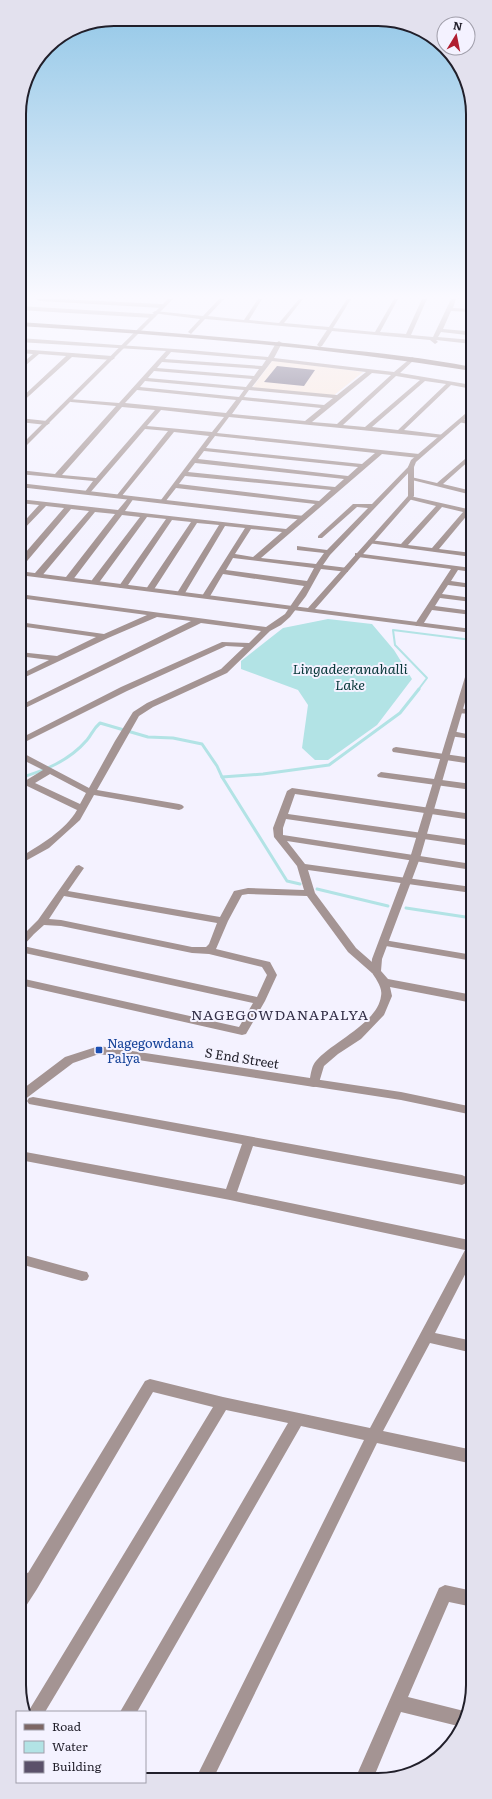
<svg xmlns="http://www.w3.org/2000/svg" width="492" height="1799" font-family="Literata,serif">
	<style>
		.education { fill: #fbe6d7 }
		.water { fill: #b2e3e5 }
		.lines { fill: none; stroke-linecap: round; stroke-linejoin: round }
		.stream-far1 { stroke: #b2e3e5; stroke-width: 2 }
		.stream { stroke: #b2e3e5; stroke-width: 3 }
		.building { fill: #5b516a }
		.minor { fill: #a49493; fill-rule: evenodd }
		.tertiary { fill: #a49493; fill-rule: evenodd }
		.secondary { fill: #7d6765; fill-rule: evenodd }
		.transit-dot { fill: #1a4fb4; stroke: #f4f2ff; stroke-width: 1.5 }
		.labels { text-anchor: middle; stroke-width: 4; stroke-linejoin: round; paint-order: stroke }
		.transit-label { font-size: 13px; fill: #164399; stroke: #f4f2ff; text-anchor: start }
		.street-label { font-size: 13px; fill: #211f2a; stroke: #f4f2ff }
		.water-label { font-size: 14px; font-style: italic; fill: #063638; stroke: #f4f2ff }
		.neighbourhood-label { font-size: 14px; letter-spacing: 1px; fill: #343048; stroke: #f4f2ff }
		.rim { fill: none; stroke: #211f2a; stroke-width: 2 }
	</style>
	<rect width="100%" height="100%" fill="#f4f2ff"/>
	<path class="education" d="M 273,360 L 363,372 L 333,396 L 252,388 Z"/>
	<path class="water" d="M 328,619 L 372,624 L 394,650 L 412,679 L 377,725 L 328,760 L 315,760 L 302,748 L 308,705 L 298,690 L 241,669 L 241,661 L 283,628 Z"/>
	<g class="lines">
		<path class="stream-far1" d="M 418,690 L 427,678 L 395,645 L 393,630 L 472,640"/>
		<g class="stream">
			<path d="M 222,777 L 287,881 L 300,884"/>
			<path d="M 19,778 C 44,771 69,761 87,740 C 92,734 93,729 100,723 L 148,737 L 173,738 L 202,744 L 217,766 L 222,777 L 263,774 L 329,765 L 400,713 L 419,689"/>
			<path d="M 317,889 L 388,906"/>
			<path d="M 406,908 L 472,918"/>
		</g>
	</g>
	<path class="building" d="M 277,366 L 315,370 L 304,386 L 264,382 Z"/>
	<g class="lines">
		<g class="minor">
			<path d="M 37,299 L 60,299 L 162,304 L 165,306 L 162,308 L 40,301 Z"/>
			<path d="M 219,299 L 224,299 L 208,316 L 244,320 L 258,299 L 262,299 L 249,320 L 279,323 L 299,299 L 303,299 L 284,323 L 329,327 L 347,299 L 351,299 L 333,328 L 375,332 L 394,299 L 398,299 L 380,332 L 406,334 L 422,299 L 427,299 L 411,335 L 433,337 L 451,299 L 456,299 L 453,308 L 472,309 L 472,312 L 451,311 L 443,329 L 466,331 L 472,324 L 472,331 L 467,335 L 441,332 L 438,337 L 472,340 L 472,344 L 436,340 L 438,342 L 435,344 L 430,340 L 332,331 L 322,346 L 320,347 L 317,345 L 327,330 L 205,319 L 191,334 L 188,332 L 200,319 L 152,313 L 155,311 L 203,316 Z"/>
			<path d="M 19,306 L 153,314 L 156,316 L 153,318 L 19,310 Z"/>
			<path d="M 19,338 L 189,350 L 268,357 L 276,343 L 279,341 L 282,343 L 274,358 L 394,372 L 412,357 L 414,358 L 414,360 L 400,373 L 472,385 L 472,389 L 451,385 L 404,430 L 444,435 L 445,436 L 442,438 L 229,417 L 217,433 L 419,454 L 422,456 L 419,458 L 382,454 L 261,558 L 316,564 L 324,553 L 297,550 L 297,546 L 327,550 L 368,508 L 357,507 L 322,538 L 318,538 L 318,536 L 353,504 L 372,504 L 409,466 L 413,466 L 413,468 L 330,555 L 323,565 L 348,568 L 348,572 L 321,569 L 306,596 L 290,617 L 281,625 L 270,631 L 227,673 L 153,707 L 139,716 L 97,790 L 179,804 L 182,805 L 184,807 L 182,809 L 179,810 L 94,795 L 80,820 L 49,848 L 20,864 L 20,857 C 39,846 66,830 77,810 L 25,785 L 23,783 L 25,781 L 43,770 L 19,758 L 19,751 L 89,788 L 115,741 L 133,712 L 147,703 L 221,669 L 244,647 L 226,646 L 127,691 L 19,745 L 19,739 L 121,687 L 222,642 L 249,643 L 261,631 L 201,623 L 19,711 L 19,706 L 191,621 L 157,617 L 108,638 L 19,680 L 19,675 L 49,660 L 19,656 L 19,652 L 57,656 L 96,637 L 19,626 L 19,622 L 104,634 L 147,615 L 19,598 L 19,594 L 266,627 L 285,614 L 304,586 L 223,574 L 209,598 L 203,598 L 202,596 L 245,528 L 225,526 L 185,593 L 181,595 L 178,595 L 177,593 L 219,525 L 197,523 L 153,591 L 147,591 L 146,589 L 191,522 L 172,520 L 126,588 L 120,588 L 119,586 L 166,519 L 147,517 L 98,584 L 92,584 L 92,580 L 140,517 L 122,515 L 72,581 L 66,581 L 66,577 L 115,514 L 95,512 L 41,577 L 35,577 L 35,573 L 89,511 L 71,509 L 22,567 L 19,567 L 19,560 L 64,508 L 46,506 L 19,534 L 19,527 L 39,505 L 19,503 L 19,499 L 118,510 L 129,497 L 131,496 L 134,498 L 125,511 L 286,529 L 315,504 L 176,488 L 165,502 L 161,502 L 161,500 L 209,436 L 174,432 L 121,497 L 117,497 L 117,495 L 168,431 L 145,429 L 89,494 L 84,493 L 93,481 L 19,474 L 19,470 L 55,474 L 116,406 L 71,402 L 69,401 L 69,399 L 119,403 L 166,351 L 19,342 ZM 171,352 L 266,360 L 262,366 L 165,359 ZM 272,361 L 366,372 L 337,395 L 252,387 ZM 162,362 L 259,369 L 254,376 L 157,368 ZM 154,371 L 252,379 L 246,387 L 148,378 ZM 372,373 L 391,375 L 337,424 L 312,422 ZM 396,376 L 420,380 L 365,427 L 343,425 ZM 145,381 L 244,390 L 239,397 L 140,387 ZM 425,381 L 446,384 L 398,430 L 372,427 ZM 137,390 L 236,400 L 226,413 L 125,403 ZM 249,390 L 333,398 L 324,405 L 244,397 ZM 242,400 L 321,408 L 305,421 L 232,414 ZM 122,407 L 155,410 L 96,478 L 62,475 ZM 161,410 L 224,417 L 212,432 L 147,426 ZM 215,436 L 375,453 L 362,464 L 206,448 ZM 204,451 L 358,467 L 348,476 L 198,459 ZM 195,463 L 344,479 L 335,487 L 188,472 ZM 185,476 L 331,490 L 319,501 L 179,484 ZM 251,529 L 282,532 L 253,557 L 235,554 ZM 233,558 L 314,568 L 307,581 L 226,570 ZM 50,774 L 86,793 L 80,804 L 35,783 Z"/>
			<path d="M 19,349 L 112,356 L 115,358 L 112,360 L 72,357 L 19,405 L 19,400 L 66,356 L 39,354 L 19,371 L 19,366 L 33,354 L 19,353 Z"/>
			<path d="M 19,418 L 47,421 L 50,423 L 47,425 L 19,422 Z"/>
			<path d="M 461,419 L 472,421 L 472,425 L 459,422 L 458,421 Z"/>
			<path d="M 472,453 L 472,458 L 443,484 L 472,491 L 472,495 L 408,479 L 411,477 L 437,483 Z"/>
			<path d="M 410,496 L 472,510 L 472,514 L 469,513 L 439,549 L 472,553 L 472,557 L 368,543 L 368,541 L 370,540 L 401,544 L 436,506 L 408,499 L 408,497 ZM 442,507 L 463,512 L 432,548 L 408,545 Z"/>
			<path d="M 355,553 L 472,568 L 472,572 L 458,570 L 451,581 L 472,584 L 472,588 L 448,585 L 442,594 L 472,598 L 472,602 L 440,598 L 435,606 L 472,611 L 472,615 L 432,610 L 422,626 L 416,626 L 415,624 L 451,569 L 358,557 L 355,557 Z"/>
			<path d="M 462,688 L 472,689 L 472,693 L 462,692 Z"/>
			<path d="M 459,708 L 472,710 L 472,714 L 456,713 L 456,709 Z"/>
			<path d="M 452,731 L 472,735 L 472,739 L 449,736 L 448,734 L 449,732 Z"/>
			<path d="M 396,747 L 472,758 L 472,764 L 393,752 L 392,750 L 393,748 Z"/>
			<path d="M 381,772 L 472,784 L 472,790 L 378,777 L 377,775 Z"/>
			<path d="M 292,788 L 472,814 L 472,820 L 295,794 L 288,814 L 472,840 L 472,846 L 286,819 L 283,828 L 283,835 L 472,864 L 472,870 L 287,841 L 305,864 L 472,887 L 472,893 L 308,870 L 315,893 L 356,948 L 380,969 L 381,971 L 380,973 L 372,973 L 348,952 L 307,896 L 248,894 L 242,895 L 228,921 L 216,949 L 270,962 L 277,975 L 265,1001 L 246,1034 L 242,1035 L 20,985 L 20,978 L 239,1027 L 253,1003 L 20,952 L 20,938 L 38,920 L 76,866 L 79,865 L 84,868 L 68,891 L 220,917 L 234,891 L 248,888 L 304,890 L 297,866 L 274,837 L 273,828 L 287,791 ZM 64,896 L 217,923 L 209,944 L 206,947 L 192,947 L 61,920 L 49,919 ZM 44,925 L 61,926 L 192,953 L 209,954 L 262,967 L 267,975 L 257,997 L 23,946 L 34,934 Z"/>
			<path d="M 384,940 L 473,955 L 473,961 L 380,945 L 379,943 Z"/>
			<path d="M 314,1079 L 401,1092 L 473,1107 L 473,1115 L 401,1100 L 310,1086 L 308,1083 L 310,1080 Z"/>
			<path d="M 33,1097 L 462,1175 L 466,1177 L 468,1180 L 466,1183 L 462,1185 L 253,1146 L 237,1192 L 469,1240 L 473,1239 L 473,1259 L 435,1333 L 473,1341 L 473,1353 L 430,1343 L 383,1431 L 473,1450 L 473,1464 L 377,1443 L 213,1779 L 196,1778 L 364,1440 L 301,1426 L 137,1712 L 120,1712 L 288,1423 L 226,1410 L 45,1712 L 28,1712 L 213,1407 L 153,1392 L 37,1589 L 26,1606 L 20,1609 L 20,1570 L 28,1573 L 145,1381 L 150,1379 L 223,1397 L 370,1428 L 465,1250 L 230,1200 L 20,1160 L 20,1151 L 226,1189 L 242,1144 L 29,1104 L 27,1101 L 29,1098 Z"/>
			<path d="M 20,1254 L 82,1271 L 87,1272 L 89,1276 L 87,1280 L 82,1281 L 20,1264 Z"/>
			<path d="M 445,1585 L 473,1591 L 473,1607 L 449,1602 L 408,1697 L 468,1712 L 466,1722 L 462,1727 L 401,1712 L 373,1779 L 355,1779 L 439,1588 Z"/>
		</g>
		<g class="tertiary">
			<path d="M 168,299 L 173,299 L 19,453 L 19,447 Z"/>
			<path d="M 472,408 L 472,413 L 416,462 L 414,467 L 414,496 L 315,609 L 472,629 L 472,633 L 19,575 L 19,571 L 308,608 L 408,496 L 408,467 L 411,460 Z"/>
			<path d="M 19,483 L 304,516 L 307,518 L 304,520 L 19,487 Z"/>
			<path d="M 469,664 L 472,664 L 472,678 L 420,858 L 382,959 L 381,971 L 388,979 L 473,995 L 473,1003 L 390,987 L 392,996 L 384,1015 L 361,1039 L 338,1054 L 324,1066 L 318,1086 L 314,1087 L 99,1054 L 73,1063 L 24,1100 L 20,1101 L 20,1091 L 65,1057 L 99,1046 L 310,1078 C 311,1073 312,1065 316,1061 C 332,1042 378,1023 381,996 C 383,987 375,978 371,971 L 372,959 L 410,858 Z"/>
		</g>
		<path class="secondary" d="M 19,322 C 123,329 227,336 331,348 C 378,353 426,358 472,367 L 472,371 C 322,347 171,335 19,326 Z"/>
	</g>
	<linearGradient id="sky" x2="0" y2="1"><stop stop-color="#92c7e7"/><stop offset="0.54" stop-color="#faf9ff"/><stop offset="1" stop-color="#faf9ff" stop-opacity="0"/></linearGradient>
	<rect width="492" height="550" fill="url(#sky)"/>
	<rect class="transit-dot" x="95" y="1046" width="8" height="8" rx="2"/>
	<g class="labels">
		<g class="transit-label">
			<text x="107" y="1048">Nagegowdana<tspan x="107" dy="15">Palya</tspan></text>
		</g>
		<g class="street-label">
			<text transform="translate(242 1058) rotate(9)" y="5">S End Street</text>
		</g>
		<g class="water-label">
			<text x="350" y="674">Lingadeeranahalli<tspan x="350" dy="16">Lake</tspan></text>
		</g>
		<g class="neighbourhood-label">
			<text x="280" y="1020">NAGEGOWDANAPALYA</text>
		</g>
	</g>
	<path d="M0 0H492V1799H0ZM114 26H378A88 88 0 0 1 466 114V1685A88 88 0 0 1 378 1773H114A88 88 0 0 1 26 1685V114A88 88 0 0 1 114 26Z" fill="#e3e1ee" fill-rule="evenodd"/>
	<path class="rim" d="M114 26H378A88 88 0 0 1 466 114V1685A88 88 0 0 1 378 1773H114A88 88 0 0 1 26 1685V114A88 88 0 0 1 114 26Z"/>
	<rect x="16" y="1711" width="130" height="72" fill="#f4f2ff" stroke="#a09eaa"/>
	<rect x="24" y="1724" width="20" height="6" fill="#7d6765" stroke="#a09eaa"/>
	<text x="52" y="1731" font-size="12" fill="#211f2a">Road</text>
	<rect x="24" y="1741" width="20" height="12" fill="#b2e3e5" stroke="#a09eaa"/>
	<text x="52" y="1751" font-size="12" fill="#211f2a">Water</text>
	<rect x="24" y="1761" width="20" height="12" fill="#5b516a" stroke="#a09eaa"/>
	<text x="52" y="1771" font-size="12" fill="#211f2a">Building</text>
	<g transform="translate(456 36) rotate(10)"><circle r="19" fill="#f4f2ff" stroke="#a09eaa"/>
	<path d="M0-3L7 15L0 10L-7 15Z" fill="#b01d30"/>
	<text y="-6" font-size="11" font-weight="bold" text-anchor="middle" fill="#211f2a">N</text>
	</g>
</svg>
